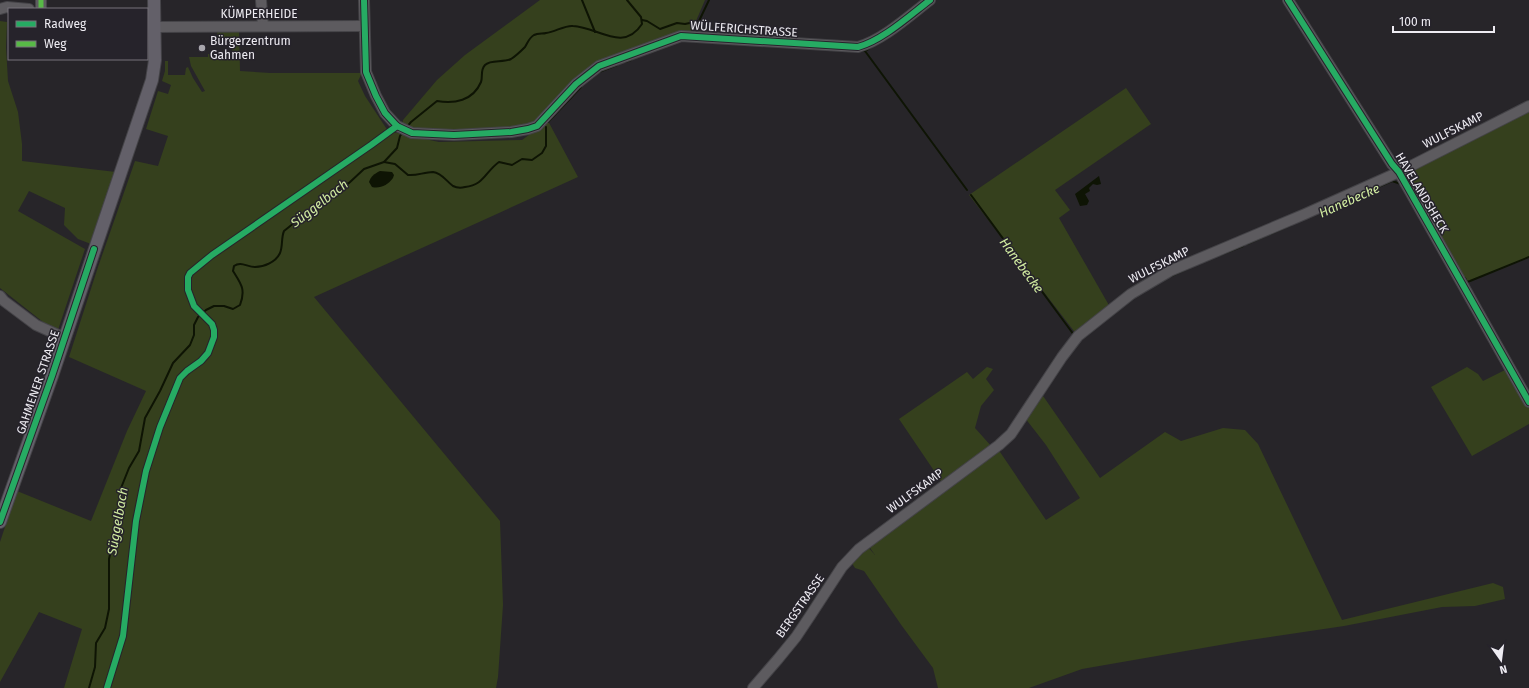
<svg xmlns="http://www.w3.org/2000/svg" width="1529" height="688" font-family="'Fira Sans',sans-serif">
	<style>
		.green { fill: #35401d }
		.water { fill: #0e1404 }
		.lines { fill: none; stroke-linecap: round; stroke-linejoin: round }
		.stream { stroke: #0e1404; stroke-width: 2 }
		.minor-casing { stroke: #444347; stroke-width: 12 }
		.major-casing { stroke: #444347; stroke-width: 14 }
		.minor { stroke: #5d5b5f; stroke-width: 10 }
		.major { stroke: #636069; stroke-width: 12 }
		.quiet { stroke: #58b947; stroke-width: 5; stroke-dasharray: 10 5; stroke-linecap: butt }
		.cycleway-casing { stroke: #26232b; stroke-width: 8 }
		.cycleway { stroke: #26ab63; stroke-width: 6 }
		.poi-dot { fill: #a8a6ac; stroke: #26232b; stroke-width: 1.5 }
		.labels { text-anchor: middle; stroke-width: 3; stroke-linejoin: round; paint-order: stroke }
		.street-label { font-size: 12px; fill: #eeecf2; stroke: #26232b }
		.poi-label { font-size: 12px; fill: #eeecf2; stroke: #26232b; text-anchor: start }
		.water-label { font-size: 13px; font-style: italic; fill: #d2eda1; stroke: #26232b }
	</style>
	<rect width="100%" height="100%" fill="#272529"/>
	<g class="green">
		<path d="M 540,0 L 705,0 L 693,28 L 693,35 L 598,66 L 526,130 L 437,134 L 402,126 L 403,120 L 437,80 L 465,55 Z"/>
		<path d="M 0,21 L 7,22 L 6,47 L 8,81 L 18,112 L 22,144 L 22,161 L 116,172 L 91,244 L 78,239 L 64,225 L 65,208 L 29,191 L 18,211 L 85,249 L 57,333 L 0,288 Z"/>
		<path d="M 217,31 L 239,31 L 240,71 L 270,73 L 362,73 L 358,81 L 365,96 L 388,131 L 439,142 L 522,140 L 548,121 L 578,177 L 314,297 L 500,521 L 503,605 L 498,677 L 496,688 L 64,688 L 82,629 L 39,612 L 0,682 L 0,542 L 17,491 L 91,521 L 127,431 L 146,391 L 69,357 L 98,267 L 135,161 L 158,166 L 168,136 L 146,129 L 158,91 L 168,94 L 171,85 L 162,81 L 165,71 L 165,61 L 168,61 L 168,75 L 185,75 L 186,68 L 188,67 L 193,78 L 202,92 L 205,91 L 191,66 L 189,57 L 208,57 L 208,54 L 232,53 L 232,42 L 230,42 L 230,37 L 218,37 Z"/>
		<path d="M 1126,88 L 1151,124 L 1055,190 L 1070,210 L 1059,218 L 1110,307 L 1077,335 L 969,195 Z"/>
		<path d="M 1529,109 L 1529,257 L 1462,284 L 1402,174 Z"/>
		<path d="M 987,367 L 993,369 L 986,379 L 994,390 L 981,406 L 975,428 L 992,447 L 943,484 L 899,419 L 967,372 L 973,379 Z"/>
		<path d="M 1467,367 L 1478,374 L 1483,381 L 1509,368 L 1529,403 L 1529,424 L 1472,456 L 1431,387 Z"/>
		<path d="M 1041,393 L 1100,478 L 1165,432 L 1181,441 L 1223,428 L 1245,430 L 1258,444 L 1342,620 L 1493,583 L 1503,587 L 1505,599 L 1475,606 L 1442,607 L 1344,626 L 1243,641 L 1082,669 L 1029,688 L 938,688 L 933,668 L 902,626 L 864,571 L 855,568 L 850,560 L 867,546 L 875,555 L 868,545 L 998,449 L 1046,520 L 1080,498 L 1046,445 L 1025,418 Z"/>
	</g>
	<g class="water">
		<path d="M 380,171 L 392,172 L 394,175 L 393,178 C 388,185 380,189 372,187 L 369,182 C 371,176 374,174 380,171 Z"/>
		<path d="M 1099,176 L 1101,184 L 1097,185 L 1093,184 L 1089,188 L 1090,191 L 1085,194 L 1089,201 L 1087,205 L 1080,206 L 1075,194 Z"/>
	</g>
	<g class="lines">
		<g class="stream">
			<path d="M 582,0 L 595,32"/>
			<path d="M 642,20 L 647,21 L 660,29 L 677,23 L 685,24 L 699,21 L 709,0"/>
			<path d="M 860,51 L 867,50 L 871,47"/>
			<path d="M 865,51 L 967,190"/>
			<path d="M 625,62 L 631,60"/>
			<path d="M 599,72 L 617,65"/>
			<path d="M 548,122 L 581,87"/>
			<path d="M 406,128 L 411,122 L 437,101 C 454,104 473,101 481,82 C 483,77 480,70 485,65 C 491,59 503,63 511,59 C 516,56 521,51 525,47 C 528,42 529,38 534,35 C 538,33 543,34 546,33 C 555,32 565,25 573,26 C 598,27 623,53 642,24 L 641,17 L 627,0"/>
			<path d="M 384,162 L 395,164 L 408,175 C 417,176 424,172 433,172 C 442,173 446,181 453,186 C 457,188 461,188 465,187 C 484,185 485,172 499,162 L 512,165 L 522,159 L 532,160 L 542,153 L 546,146 L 546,127"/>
			<path d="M 971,195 L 1074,335"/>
			<path d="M 1325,210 L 1392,181 L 1401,184"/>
			<path d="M 1247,244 L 1291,225"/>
			<path d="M 1220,255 L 1243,246"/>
			<path d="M 1169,277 L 1189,268"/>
			<path d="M 1465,278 L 1467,282 L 1470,281 L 1529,257"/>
			<path d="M 89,688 L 95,667 L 96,643 L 105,628 L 109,609 L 109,559 L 120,508 L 121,488 L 129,468 L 139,451 L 145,418 L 160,391 L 173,363 L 190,345 L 194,335 L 194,325 L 198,317 L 206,310 L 214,306 L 224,306 L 233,309 L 240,305 C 246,289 241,284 233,271 L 234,266 C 241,261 247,267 255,267 C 264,267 276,262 280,253 C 283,246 281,238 284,231 L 335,190 L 349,183 L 364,169 L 384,162 L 397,148 L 400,136 L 402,133"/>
		</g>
		<defs>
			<g id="minor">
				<path d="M 41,0 L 41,9"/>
				<path d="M 261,0 L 263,26"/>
				<path d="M 364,0 L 366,72 L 376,96 L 385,113 L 397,126 L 412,133 L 454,135 L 511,132 L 528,129 L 537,126 L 576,84 L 599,66 L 681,36 L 858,47 C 883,40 909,16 930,0"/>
				<path d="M 1288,0 L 1392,164 L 1399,172 L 1529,402"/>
				<path d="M 0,9 L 7,7 L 29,9"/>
				<path d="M 155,27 L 364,26"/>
				<path d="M 0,296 L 4,301 L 36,325 L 65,338"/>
				<path d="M 753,688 L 778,659 L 796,637 L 810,616 L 842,567 L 859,549 L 999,445 L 1011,434 L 1062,357 L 1078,336 L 1131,294 L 1170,271 L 1305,214 L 1399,172 L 1529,106"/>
			</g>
			<path id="major" d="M 0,522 L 52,376 L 152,80 L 155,60 L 154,0"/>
		</defs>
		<use href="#minor" class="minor-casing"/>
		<use href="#major" class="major-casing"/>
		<use href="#minor" class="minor"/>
		<use href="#major" class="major"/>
		<path class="quiet" d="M 41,0 L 41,9"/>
		<defs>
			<g id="cycleway">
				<path d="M 364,0 L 366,72 L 376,96 L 385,113 L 397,126 L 412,133 L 454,135 L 511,132 L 528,129 L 537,126 L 576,84 L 599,66 L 681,36 L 858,47 C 883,40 909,16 930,0"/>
				<path d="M 1288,0 L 1392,164 L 1399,172 L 1529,402"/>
				<path d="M 0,522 L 52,376 L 94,249"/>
				<path d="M 107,688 L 123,636 L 136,521 L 146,471 L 160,427 L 180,378 L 187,371 L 201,361 L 208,353 L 214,337 L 214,330 L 212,324 L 194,306 L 188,290 L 188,277 L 190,273 L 212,255 L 371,145 L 397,126"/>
			</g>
		</defs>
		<use href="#cycleway" class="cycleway-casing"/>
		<use href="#cycleway" class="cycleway"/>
	</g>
	<circle class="poi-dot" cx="202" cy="48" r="4"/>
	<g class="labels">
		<g class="street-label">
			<text x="259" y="18">KÜMPERHEIDE</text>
			<text transform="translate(744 29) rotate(4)" y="4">WÜLFERICHSTRASSE</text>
			<text transform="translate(1453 130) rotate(-27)" y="4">WULFSKAMP</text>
			<text transform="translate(1422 193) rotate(59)" y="4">HAVELANDSHECK</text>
			<text transform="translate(1159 265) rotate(-27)" y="4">WULFSKAMP</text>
			<text transform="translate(38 382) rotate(-71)" y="4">GAHMENER STRASSE</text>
			<text transform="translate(915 491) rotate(-36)" y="4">WULFSKAMP</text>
			<text transform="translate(800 606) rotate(-55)" y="4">BERGSTRASSE</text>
		</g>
		<g class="poi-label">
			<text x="210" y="45">Bürgerzentrum<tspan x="210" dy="14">Gahmen</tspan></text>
		</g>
		<g class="water-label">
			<text transform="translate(1349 200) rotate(-24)" y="5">Hanebecke</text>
			<text transform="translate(319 203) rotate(-38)" y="5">Süggelbach</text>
			<text transform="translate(1022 265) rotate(54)" y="5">Hanebecke</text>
			<text transform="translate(117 521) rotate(-80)" y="5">Süggelbach</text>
		</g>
	</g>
	<rect x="8" y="8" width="140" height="52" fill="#26232b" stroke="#76737b"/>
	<rect x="16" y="21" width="20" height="6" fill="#26ab63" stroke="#76737b"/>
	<text x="44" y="28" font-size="12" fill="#eeecf2">Radweg</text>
	<rect x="16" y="41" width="20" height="6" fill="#58b947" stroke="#76737b"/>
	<text x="44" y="48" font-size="12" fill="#eeecf2">Weg</text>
	<g transform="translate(1501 660) rotate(166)" stroke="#26232b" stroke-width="3" paint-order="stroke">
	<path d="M0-3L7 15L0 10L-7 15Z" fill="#eeecf2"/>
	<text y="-6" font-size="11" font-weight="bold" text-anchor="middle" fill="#eeecf2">N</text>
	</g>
	<path d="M1393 26v6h101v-6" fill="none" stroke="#eeecf2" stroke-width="2"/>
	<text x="1399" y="26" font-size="12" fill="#eeecf2" stroke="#26232b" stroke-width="3" paint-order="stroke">100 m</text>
</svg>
